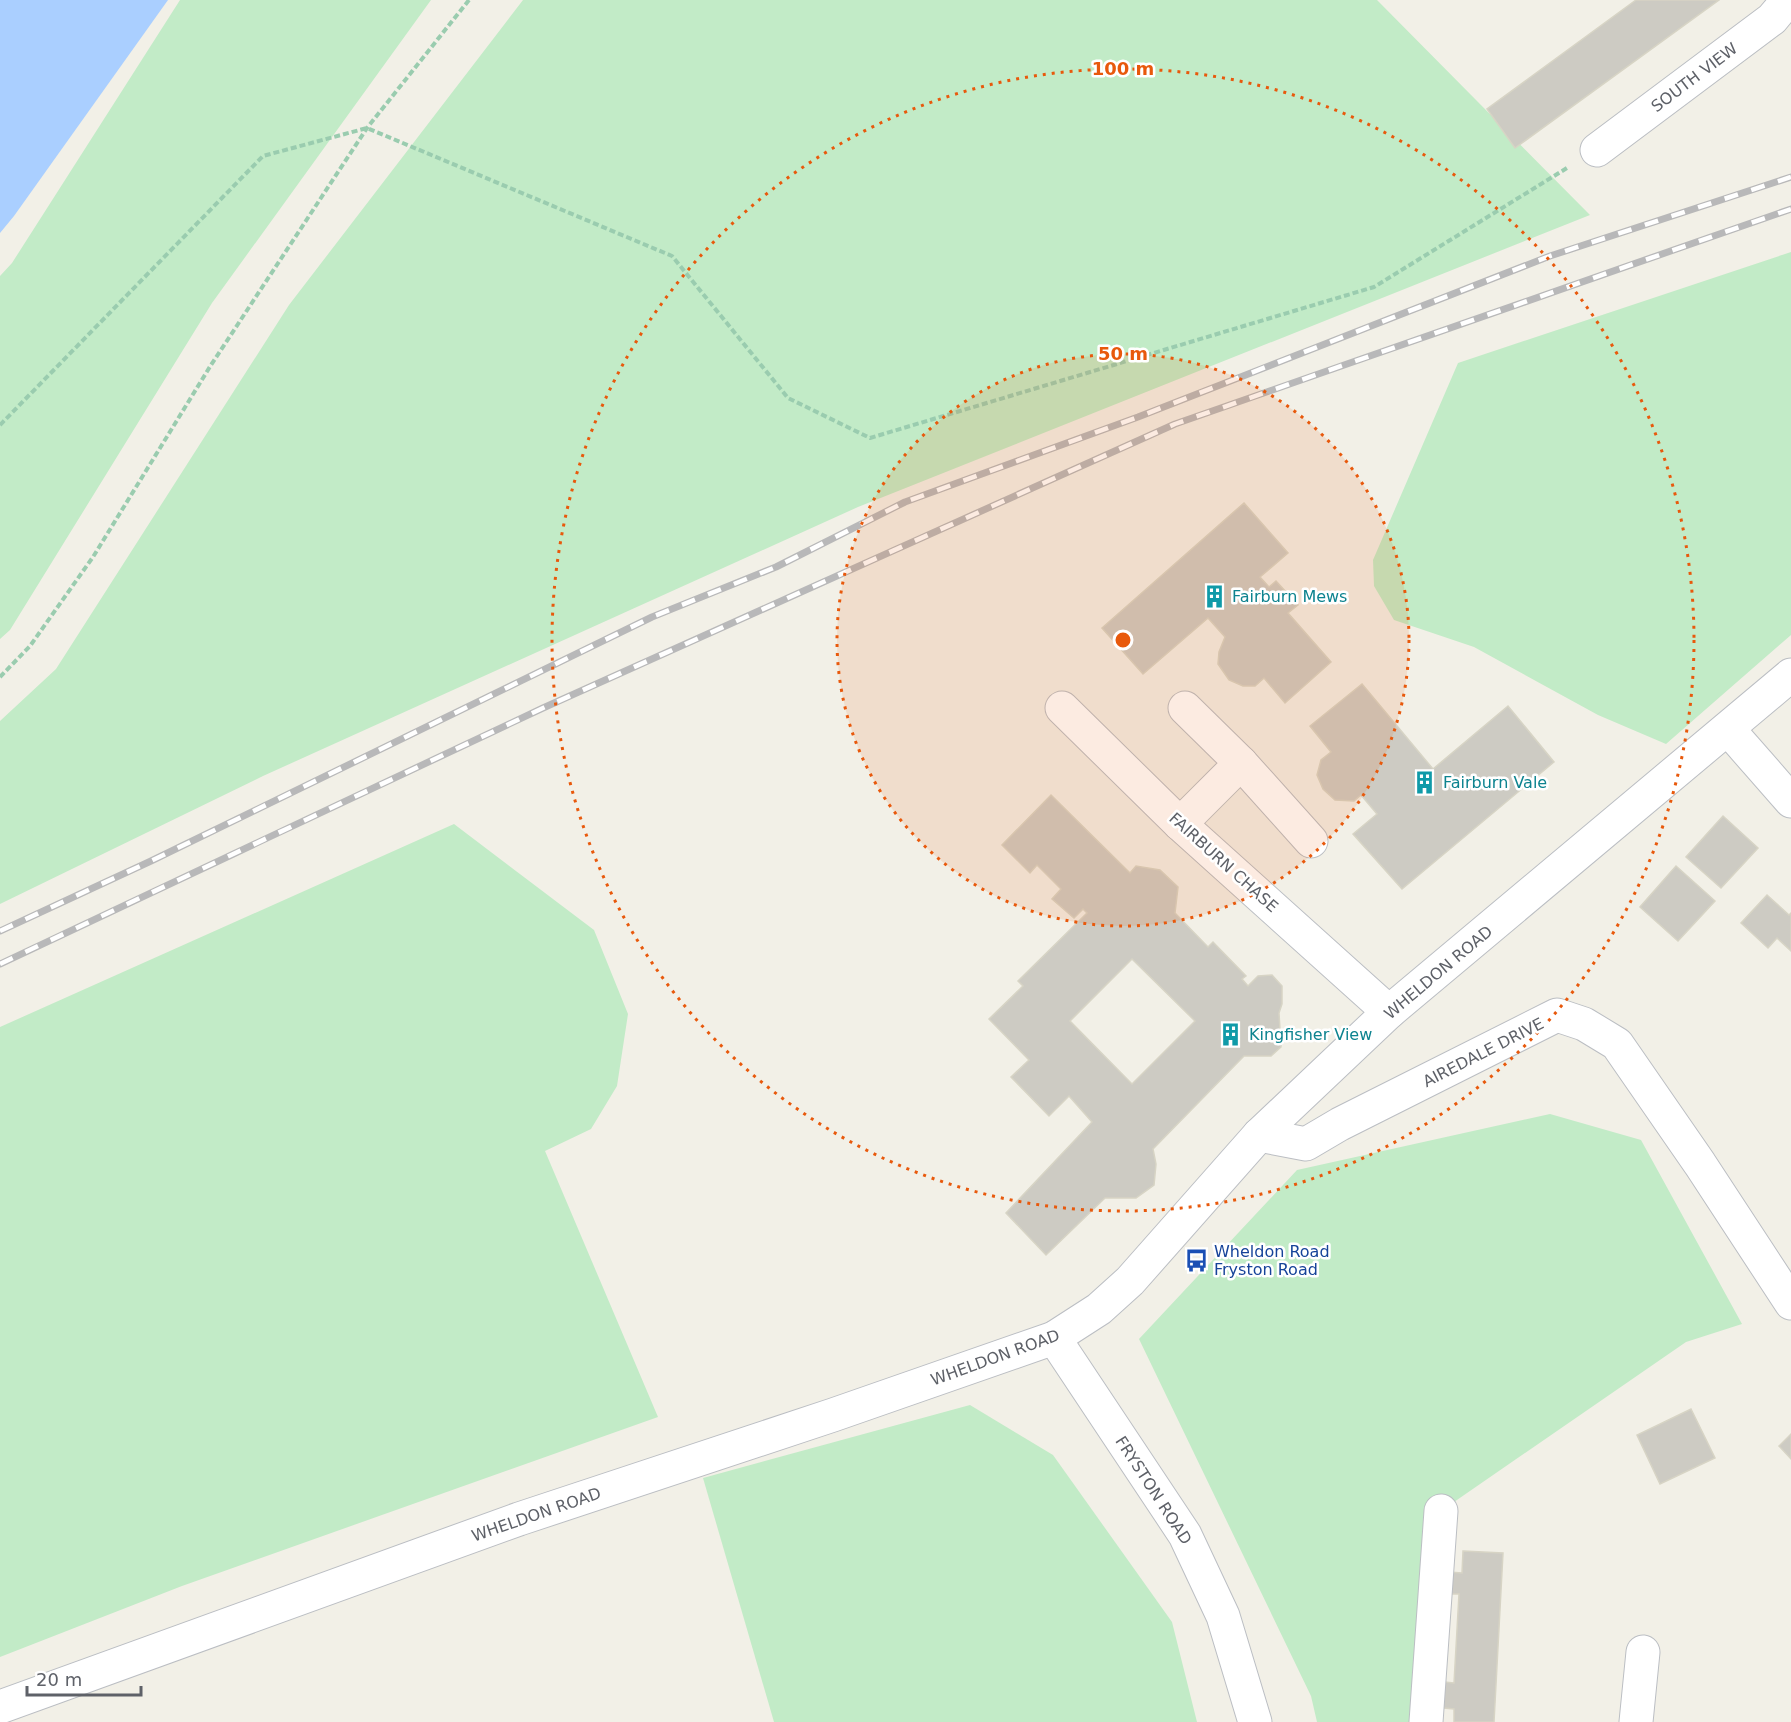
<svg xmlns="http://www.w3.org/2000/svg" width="1791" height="1722" font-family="'DejaVu Sans',sans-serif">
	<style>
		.green { fill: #c2ebc7 }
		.water { fill: #aacfff }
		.building { fill: #cdcbc3; stroke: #d7d4c5; stroke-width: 1.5; fill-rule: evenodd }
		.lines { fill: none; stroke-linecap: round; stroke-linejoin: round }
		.minor-casing { stroke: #bbbec3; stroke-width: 35 }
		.path { stroke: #9accaf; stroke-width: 4; stroke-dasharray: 6 3; stroke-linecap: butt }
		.minor { stroke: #fff; stroke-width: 33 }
		.rail-casing { stroke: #b8b8b9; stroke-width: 7 }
		.rail { stroke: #fff; stroke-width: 4.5; stroke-dasharray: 14; stroke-linecap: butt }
		.ring { fill: none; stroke: #e8590c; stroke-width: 3; stroke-dasharray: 3 6 }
		.labels { text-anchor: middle; stroke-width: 5; stroke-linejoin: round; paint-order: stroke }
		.street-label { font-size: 16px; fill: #5e6168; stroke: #fff }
		.culture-label { font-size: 16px; fill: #0d838f; stroke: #fff; text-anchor: start }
		.transit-label { font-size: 16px; fill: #164399; stroke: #fff; text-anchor: start }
		.centre { fill: #e8590c; stroke: #fff; stroke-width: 3 }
		.ring-label { font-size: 18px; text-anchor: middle; font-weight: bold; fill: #e8590c; stroke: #fff; stroke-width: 5; stroke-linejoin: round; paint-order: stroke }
	</style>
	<rect width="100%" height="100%" fill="#f2f0e7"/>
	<g class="green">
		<path d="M 180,0 L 431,0 L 212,303 L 10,630 L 0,639 L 0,276 L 12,263 Z"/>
		<path d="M 523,0 L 1377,0 L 1590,215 L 858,507 L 263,776 L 0,904 L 0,721 L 56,669 L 289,305 Z"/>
		<path d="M 1791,252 L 1791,635 L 1666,744 L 1598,715 L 1474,647 L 1394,620 L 1374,586 L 1373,560 L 1458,363 Z"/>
		<path d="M 454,824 L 594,930 L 628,1014 L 617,1086 L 591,1129 L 545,1151 L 658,1417 L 182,1586 L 0,1657 L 0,1027 Z"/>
		<path d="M 1550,1114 L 1641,1140 L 1742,1324 L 1686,1342 L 1441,1511 L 1426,1722 L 1317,1722 L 1311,1696 L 1139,1339 L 1297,1170 Z"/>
		<path d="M 970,1405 L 1053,1455 L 1172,1622 L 1197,1722 L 774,1722 L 703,1478 Z"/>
	</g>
	<path class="water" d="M 0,0 L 168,0 L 14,216 L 0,233 Z"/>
	<g class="building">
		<path d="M 1636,0 L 1719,0 L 1515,148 L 1487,109 Z"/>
		<path d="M 1244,503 L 1288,553 L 1260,577 L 1269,587 L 1276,581 L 1298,605 L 1288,613 L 1331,662 L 1285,703 L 1264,678 L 1255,686 L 1243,686 L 1229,680 L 1218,664 L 1219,652 L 1225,637 L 1208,618 L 1143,674 L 1102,628 Z"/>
		<path d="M 1362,684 L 1433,769 L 1508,706 L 1554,762 L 1402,889 L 1353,834 L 1377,814 L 1361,795 L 1354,801 L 1335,800 L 1323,789 L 1317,775 L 1321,760 L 1331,752 L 1310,726 Z"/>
		<path d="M 1051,795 L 1130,873 L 1136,866 L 1160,870 L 1178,887 L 1175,913 L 1208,947 L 1213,942 L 1246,976 L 1242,979 L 1248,986 L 1258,976 L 1272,975 L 1282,986 L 1282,1004 L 1279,1013 L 1281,1047 L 1271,1056 L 1244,1056 L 1153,1149 L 1156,1164 L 1154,1185 L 1136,1198 L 1105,1198 L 1046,1255 L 1006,1213 L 1092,1122 L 1069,1096 L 1049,1116 L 1011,1077 L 1029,1060 L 989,1019 L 1023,986 L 1018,981 L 1087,913 L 1083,909 L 1074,918 L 1052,899 L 1061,889 L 1037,865 L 1030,873 L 1002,845 ZM 1132,959 L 1195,1021 L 1132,1084 L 1070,1021 Z"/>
		<path d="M 1723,816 L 1758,848 L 1721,888 L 1686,857 Z"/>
		<path d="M 1676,866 L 1715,901 L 1678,941 L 1640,907 Z"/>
		<path d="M 1767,895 L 1789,915 L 1791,913 L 1791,951 L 1777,938 L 1768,948 L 1741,923 Z"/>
		<path d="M 1691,1409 L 1715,1458 L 1660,1484 L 1637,1435 Z"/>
		<path d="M 1791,1434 L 1791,1459 L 1779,1446 Z"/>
		<path d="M 1463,1551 L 1503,1553 L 1494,1722 L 1454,1722 L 1454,1709 L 1444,1708 L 1445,1682 L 1454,1683 L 1459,1594 L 1449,1594 L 1450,1572 L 1462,1573 Z"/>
	</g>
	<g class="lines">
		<defs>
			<g id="minor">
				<path d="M 1597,150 L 1772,19 L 1788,0"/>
				<path d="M 1062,708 L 1180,824 L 1389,1012"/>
				<path d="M 1728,729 L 1791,801"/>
				<path d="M 1241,763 L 1311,841"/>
				<path d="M 1180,824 L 1241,763 L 1185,708"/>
				<path d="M 1259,1135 L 1306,1144 L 1340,1124 L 1557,1015 L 1584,1024 L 1617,1044 L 1700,1164 L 1791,1303"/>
				<path d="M 1054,1338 L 1185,1535 L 1223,1616 L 1255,1722"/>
				<path d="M 0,1707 L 519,1519 L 833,1415 L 1054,1338 L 1099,1309 L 1130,1281 L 1259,1135 L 1389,1012 L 1791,675"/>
				<path d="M 1426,1722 L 1441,1511"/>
				<path d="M 1636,1722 L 1643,1652"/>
			</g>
		</defs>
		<use href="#minor" class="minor-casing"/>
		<g class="path">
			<path d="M 0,425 L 263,156 L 367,128 L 672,256 L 788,398 L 870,438 L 1374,287 L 1567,168"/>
			<path d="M 0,677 L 30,646 L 93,557 L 211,365 L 367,128 L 469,0"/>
		</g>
		<use href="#minor" class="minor"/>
		<defs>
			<g id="rail">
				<path d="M 0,931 L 151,861 L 652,617 L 776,567 L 905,502 L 1138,417 L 1550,256 L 1791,177"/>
				<path d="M 0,964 L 543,708 L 1175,424 L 1791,209"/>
			</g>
		</defs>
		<use href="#rail" class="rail-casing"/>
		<use href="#rail" class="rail"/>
	</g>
	<circle cx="1123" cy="640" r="286" fill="#e8590c" fill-opacity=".12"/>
	<g class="ring">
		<circle cx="1123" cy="640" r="286"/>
		<circle cx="1123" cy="640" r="571"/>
	</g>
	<defs>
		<symbol id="building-bare" viewBox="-9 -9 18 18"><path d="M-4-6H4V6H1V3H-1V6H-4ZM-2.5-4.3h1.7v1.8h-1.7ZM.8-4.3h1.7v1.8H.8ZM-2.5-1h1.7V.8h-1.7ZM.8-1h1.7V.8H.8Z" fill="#0f9aa8" stroke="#fff" stroke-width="2.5" paint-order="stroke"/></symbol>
		<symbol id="bus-bare" viewBox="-9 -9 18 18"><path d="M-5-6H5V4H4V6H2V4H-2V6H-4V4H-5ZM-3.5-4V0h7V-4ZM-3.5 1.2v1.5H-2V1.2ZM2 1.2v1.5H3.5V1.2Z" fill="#1a4fb4" stroke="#fff" stroke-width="2.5" paint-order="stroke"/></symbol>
	</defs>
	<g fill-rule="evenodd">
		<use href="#building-bare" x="1198" y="580" width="33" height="33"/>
		<use href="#building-bare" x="1408" y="766" width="33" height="33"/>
		<use href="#building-bare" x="1214" y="1018" width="33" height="33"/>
		<use href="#bus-bare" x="1180" y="1244" width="33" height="33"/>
	</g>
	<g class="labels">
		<g class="street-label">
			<text transform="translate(1694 77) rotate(-37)" y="6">SOUTH VIEW</text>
			<text transform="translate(1224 862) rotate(42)" y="6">FAIRBURN CHASE</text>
			<text transform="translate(1438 972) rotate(-40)" y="6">WHELDON ROAD</text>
			<text transform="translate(1483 1052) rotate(-27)" y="6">AIREDALE DRIVE</text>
			<text transform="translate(995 1357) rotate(-20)" y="6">WHELDON ROAD</text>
			<text transform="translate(1154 1490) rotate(57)" y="6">FRYSTON ROAD</text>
			<text transform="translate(536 1514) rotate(-19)" y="6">WHELDON ROAD</text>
		</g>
		<g class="culture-label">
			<text x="1232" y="602">Fairburn Mews</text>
			<text x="1443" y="788">Fairburn Vale</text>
			<text x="1249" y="1040">Kingfisher View</text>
		</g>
		<g class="transit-label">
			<text x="1214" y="1257">Wheldon Road<tspan x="1214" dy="18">Fryston Road</tspan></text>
		</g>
	</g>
	<circle cx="1123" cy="640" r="9" class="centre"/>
	<g class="ring-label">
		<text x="1123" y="75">100 m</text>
		<text x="1123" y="360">50 m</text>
	</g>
	<path d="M27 1686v9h114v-9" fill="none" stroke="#5e6168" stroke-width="3"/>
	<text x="36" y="1686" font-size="18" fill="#5e6168" stroke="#ffffff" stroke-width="4.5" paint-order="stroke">20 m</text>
</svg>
